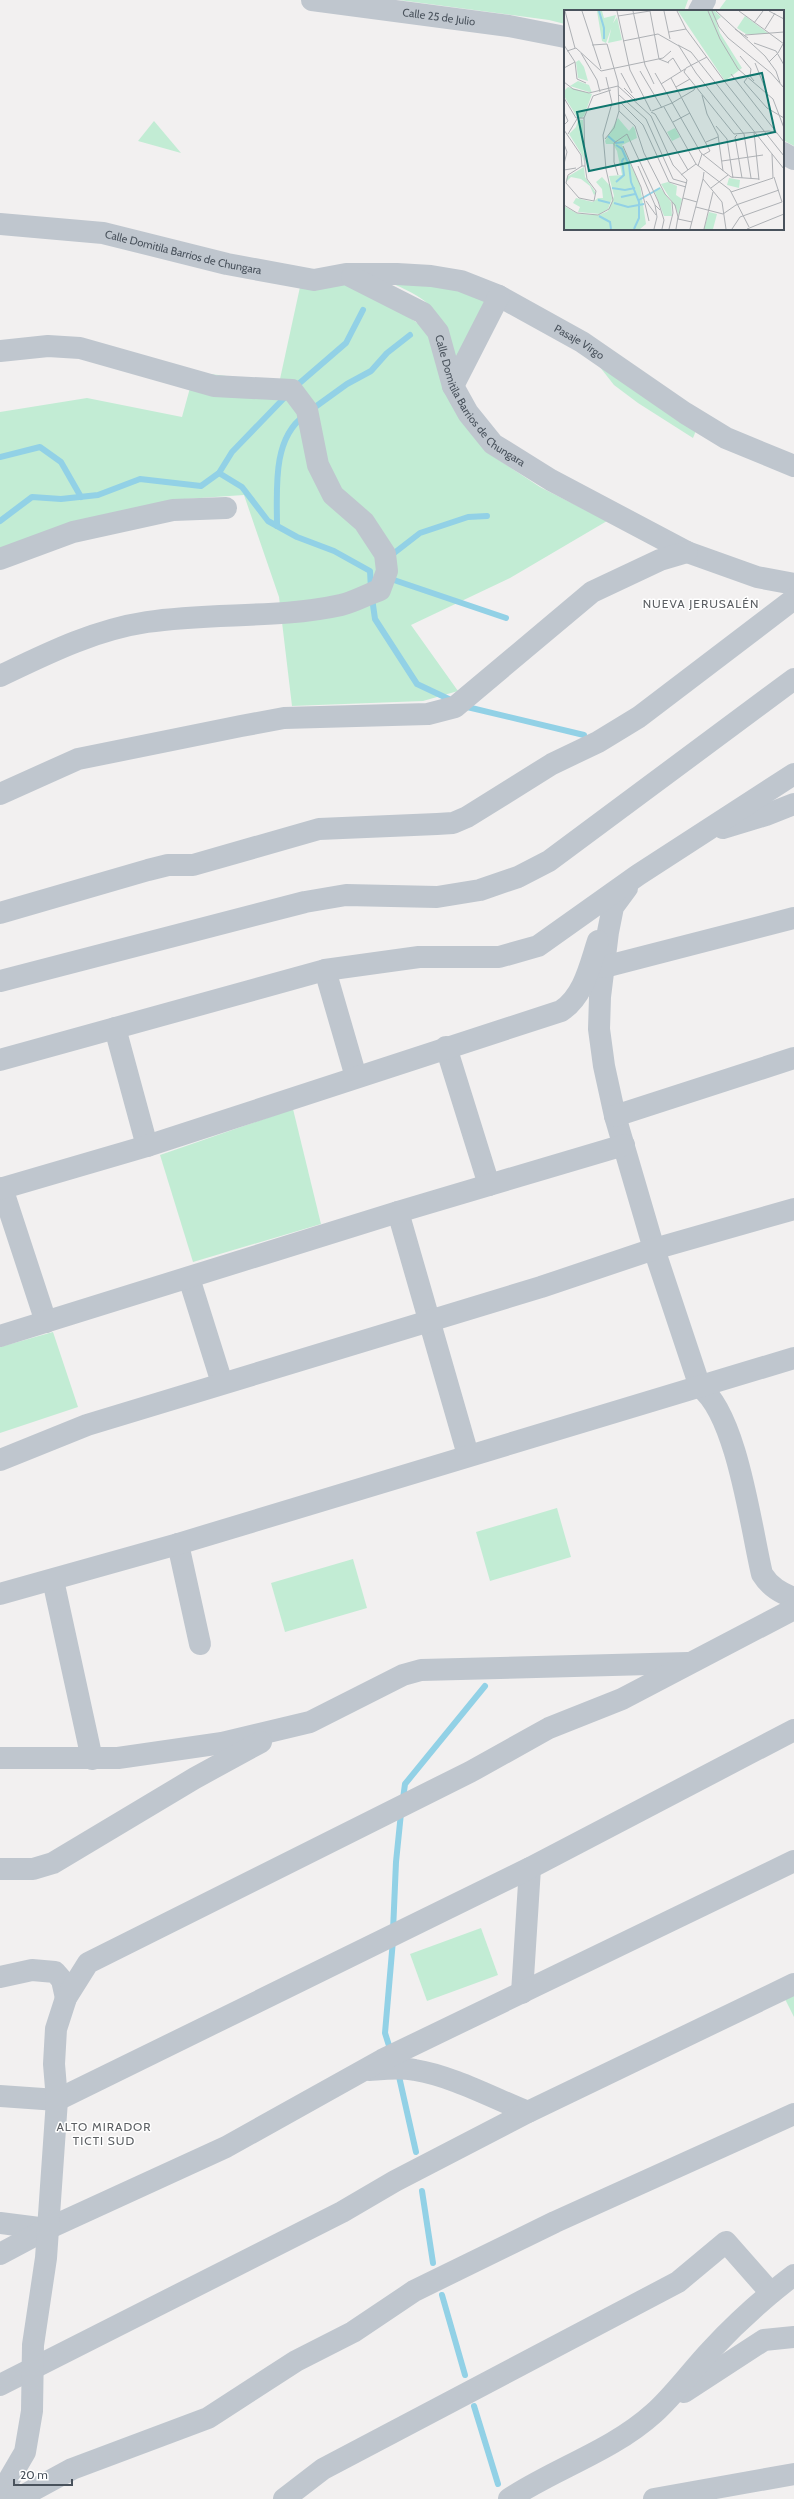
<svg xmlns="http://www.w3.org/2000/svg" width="794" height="2499" font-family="Cabin,sans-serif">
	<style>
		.green { fill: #c2ecd4 }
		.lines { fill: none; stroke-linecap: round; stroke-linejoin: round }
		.stream { stroke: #92d1e6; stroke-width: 6 }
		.minor { stroke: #bfc6ce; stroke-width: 22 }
		.labels { text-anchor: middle; stroke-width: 3; stroke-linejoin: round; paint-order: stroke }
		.street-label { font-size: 11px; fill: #49525c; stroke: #fff }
		.neighbourhood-label { font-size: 12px; letter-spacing: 1px; fill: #5d6064; stroke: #fff }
		.inset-river { fill: none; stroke: #92d1e6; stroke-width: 2 }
		.inset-road { fill: none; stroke: #aeb1b5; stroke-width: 1 }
		.view { fill: #0f766e; fill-opacity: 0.15; stroke: #0f766e; stroke-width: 2 }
		.inset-edge { fill: none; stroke: #49525c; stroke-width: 2 }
	</style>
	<rect width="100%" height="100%" fill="#f2f0f0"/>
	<g class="green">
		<path d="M 399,0 L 688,0 L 684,11 L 565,11 L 565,24 L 549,20 Z"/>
		<path d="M 726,0 L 794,0 L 794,146 L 783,140 L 783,11 L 718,11 Z"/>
		<path d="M 154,121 L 181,153 L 138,141 Z"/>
		<path d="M 344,281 L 400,311 L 426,329 L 485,451 L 540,487 L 607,521 L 510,578 L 411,625 L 458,691 L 423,701 L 292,706 L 279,597 L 244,495 L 170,500 L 0,553 L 0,412 L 87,398 L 182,417 L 190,388 L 210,374 L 261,380 L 280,379 L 300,287 Z"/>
		<path d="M 387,281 L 433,283 L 491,301 L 456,364 C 439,310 439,304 387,281 Z"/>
		<path d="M 592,357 L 697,428 L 693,438 L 638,403 L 614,385 Z"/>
		<path d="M 293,1109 L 321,1224 L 193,1262 L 160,1155 Z"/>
		<path d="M 53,1332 L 78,1407 L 0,1433 L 0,1347 Z"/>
		<path d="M 557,1508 L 571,1557 L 490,1581 L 476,1532 Z"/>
		<path d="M 353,1559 L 367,1608 L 285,1632 L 271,1583 Z"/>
		<path d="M 481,1928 L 498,1975 L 427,2001 L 410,1954 Z"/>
		<path d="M 794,1993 L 794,2017 L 784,1997 Z"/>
	</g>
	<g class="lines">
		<g class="stream">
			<path d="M 295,387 L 346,343 L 363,310"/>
			<path d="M 311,410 L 347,384 L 371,371 L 387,353 L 410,335"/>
			<path d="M 0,457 L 40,447 L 61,462 L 81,497"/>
			<path d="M 219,473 L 242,487 L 268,521 L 297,537 L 334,551 L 370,571 L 371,589"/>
			<path d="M 0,521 L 32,497 L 61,499 L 98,495 L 140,479 L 201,486 L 219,473 L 232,452 L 287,395"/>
			<path d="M 277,526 C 277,490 272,439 304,416"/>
			<path d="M 389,557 L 420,533 L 468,517 L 487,516"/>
			<path d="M 388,578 L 506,618"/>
			<path d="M 372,598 L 375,619 L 417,684 L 453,701"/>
			<path d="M 463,706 L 584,735"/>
			<path d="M 403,1799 L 405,1784 L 485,1686"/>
			<path d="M 393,1931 L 396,1862 L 401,1813"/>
			<path d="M 391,2052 L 385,2033 L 393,1940"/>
			<path d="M 398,2072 L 416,2152"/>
			<path d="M 422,2191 L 433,2263"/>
			<path d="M 442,2295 L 465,2375"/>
			<path d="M 474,2406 L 498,2484"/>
		</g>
		<g class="minor">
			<path id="s1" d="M 312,0 L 509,26 L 565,37"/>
			<path d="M 699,11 L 705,0"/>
			<path d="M 783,153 L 794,159"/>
			<path id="s2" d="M 0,224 L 103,233 L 227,264 L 314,280 L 346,274 L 397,274 L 431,276 L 461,281 L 499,296 L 582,342 L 685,413 L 726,438 L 794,466"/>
			<path id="s3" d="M 352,277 L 423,313 L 438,332 L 453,386 L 468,413 L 493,444 L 551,480 L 687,552 L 757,577 L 794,584"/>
			<path d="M 0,351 L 48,346 L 80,348 L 214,386 L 292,390 L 307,410 L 318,465 L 333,495 L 364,522 L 385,554 L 387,571 L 380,590 C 368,594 354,602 341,605 C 278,619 211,612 147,622 C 94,630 48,653 0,676"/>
			<path d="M 453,386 L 499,296"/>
			<path d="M 0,559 L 73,532 L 173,510 L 226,508"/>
			<path d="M 0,794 L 78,759 L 241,726 L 284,718 L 428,714 L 455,707 L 592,592 L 660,560 L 687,552"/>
			<path d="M 723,828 L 766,815 L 794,804"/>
			<path d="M 627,888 L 613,907 L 608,932 L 600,997 L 599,1029 L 604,1066 L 615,1116 L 654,1249 L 700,1387 C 737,1415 751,1528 762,1574 C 770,1587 781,1593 794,1598"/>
			<path d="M 0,913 L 148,870 L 168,865 L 193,865 L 319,829 L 437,824 L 453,823 L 467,817 L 552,764 L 598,742 L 639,717 L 794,599"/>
			<path d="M 604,967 L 794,918"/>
			<path d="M 325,970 L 356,1077"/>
			<path d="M 0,981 L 305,902 L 346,895 L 437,897 L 480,890 L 518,877 L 549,861 L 794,679"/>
			<path d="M 115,1028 L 147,1146"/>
			<path d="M 446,1047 L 489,1185"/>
			<path d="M 0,1060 L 325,970 L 419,957 L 499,957 L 538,946 L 638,875 L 794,774"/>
			<path d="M 615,1116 L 794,1058"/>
			<path d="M 2,1188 L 46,1322"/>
			<path d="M 0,1189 L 147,1146 L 561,1011 C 584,996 590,965 598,941"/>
			<path d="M 398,1212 L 468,1455"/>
			<path d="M 189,1278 L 222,1383"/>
			<path d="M 0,1336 L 398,1212 L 624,1145"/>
			<path d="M 0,1460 L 87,1425 L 541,1287 L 654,1249 L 794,1209"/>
			<path d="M 178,1544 L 200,1644"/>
			<path d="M 53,1580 L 92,1759"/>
			<path d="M 0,1594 L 178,1544 L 794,1358"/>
			<path d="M 0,1758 L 118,1758 L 222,1743 L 310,1722 L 403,1675 L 421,1670 L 688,1663"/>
			<path d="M 0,1869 L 33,1869 L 53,1863 L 195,1778 L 261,1742"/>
			<path d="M 0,1977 L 32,1970 L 55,1972 L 62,1980 L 66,1998"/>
			<path d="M 522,1993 L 530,1868"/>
			<path d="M 369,2070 C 384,2069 400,2067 415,2070 C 452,2076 493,2098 528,2112"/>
			<path d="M 0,2096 L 57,2100 L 530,1868 L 794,1730"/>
			<path d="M 0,2223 L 47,2229"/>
			<path d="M 0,2254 L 47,2229 L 226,2147 L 382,2060 L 794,1861"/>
			<path d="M 0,2385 L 342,2212 L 395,2181 L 528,2112 L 794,1984"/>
			<path d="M 684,2392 L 764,2340 L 794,2337"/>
			<path d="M 0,2495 L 25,2452 L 32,2411 L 33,2345 L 46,2258 L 57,2100 L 54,2064 L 56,2029 L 66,1998 L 88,1963 L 470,1772 L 549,1728 L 622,1699 L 794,1609"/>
			<path d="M 17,2499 L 72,2469 L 208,2418 L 296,2361 L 353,2332 L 414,2291 L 555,2222 L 794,2114"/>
			<path d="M 284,2499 L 323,2469 L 678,2282 L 726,2242 L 771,2293"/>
			<path d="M 509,2499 C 556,2468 612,2451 654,2413 C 675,2394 692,2370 711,2350 C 736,2323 765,2297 794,2275"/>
			<path d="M 654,2499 L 794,2474"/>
		</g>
	</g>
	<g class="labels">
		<g class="street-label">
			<text dy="4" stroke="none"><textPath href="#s1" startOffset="128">Calle 25 de Julio</textPath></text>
			<text dy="4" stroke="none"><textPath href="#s2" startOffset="186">Calle Domitila Barrios de Chungara</textPath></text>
			<text dy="4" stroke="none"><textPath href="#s2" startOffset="601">Pasaje Virgo</textPath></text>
			<text dy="4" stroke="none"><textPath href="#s3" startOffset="187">Calle Domitila Barrios de Chungara</textPath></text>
		</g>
		<g class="neighbourhood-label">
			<text x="701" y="608">NUEVA JERUSALÉN</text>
			<text x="104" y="2131">ALTO MIRADOR<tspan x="104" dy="14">TICTI SUD</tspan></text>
		</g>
	</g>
	<g transform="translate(564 10)">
		<rect width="220" height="220" fill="#f2f0f0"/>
		<path d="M 33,1 L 38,1 L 40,8 L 52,5 L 42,33 L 38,31 ZM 114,1 L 151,1 L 157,7 L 152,11 L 156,23 L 178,58 L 161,71 ZM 181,6 L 205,24 L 182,24 L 173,18 ZM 53,7 L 58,30 L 44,33 L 48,15 ZM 15,50 L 20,57 L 24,71 L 14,68 L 12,52 ZM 14,71 L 25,75 L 28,83 L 6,76 ZM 4,77 L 28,84 L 20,106 L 17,108 L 13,107 L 0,86 L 0,81 ZM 54,108 L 65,121 L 69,116 L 71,119 L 73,128 L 58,135 L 76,175 L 82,214 L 76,219 L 0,219 L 0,196 L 14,204 L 35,205 L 44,201 L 50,186 L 45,166 L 58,165 L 53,141 L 49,134 L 42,134 L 41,131 ZM 14,110 L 19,110 L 20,152 L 18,145 L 5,124 L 12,117 ZM 111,118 L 116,127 L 108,131 L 103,122 ZM 20,157 L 21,167 L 32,183 L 30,185 L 26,176 L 17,169 L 7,167 L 2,172 L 3,167 ZM 38,167 L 47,177 L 48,189 L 44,199 L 36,204 L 14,202 L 16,197 L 9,193 L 12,188 L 29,192 L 34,188 L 39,188 L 38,179 L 32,172 ZM 165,168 L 176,170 L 175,178 L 163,175 ZM 104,172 L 113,176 L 112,185 L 118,189 L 114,206 L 113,200 L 97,174 ZM 96,177 L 107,192 L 108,206 L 100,206 L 90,180 ZM 145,202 L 153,204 L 149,219 L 140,219 Z" fill="#c2ecd4"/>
		<path class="inset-river" d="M 35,1 L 40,18 L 40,29M 44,126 L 52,133 L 60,132M 52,135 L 58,139 L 65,155 L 67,172 L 75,192 L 75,208 L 70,219M 52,172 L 60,165 L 58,151 L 60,148M 48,178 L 61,180 L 71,178M 57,187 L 71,184M 34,190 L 46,193M 75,190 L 96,178M 50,193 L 64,197 L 80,194M 35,206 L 46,212 L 47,219"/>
		<path class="inset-road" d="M 1,1 L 11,38M 18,1 L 37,59M 53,1 L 66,60 L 87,101M 69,1 L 81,55 L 90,74M 86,1 L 95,49 L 105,53M 100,1 L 106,29M 113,1 L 122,19 L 161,72 L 220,146M 144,1 L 156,29 L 174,59 L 209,89 L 220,118M 148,1 L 155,17 L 164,28 L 207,63 L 220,78M 152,1 L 201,46 L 212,61 L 216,73M 175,1 L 220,34M 205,1 L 220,9M 54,6 L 86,1M 190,13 L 199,1M 171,19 L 184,28M 201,19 L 211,3M 105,22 L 122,19M 181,25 L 220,22M 59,31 L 94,24 L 115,36 L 132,63 L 180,124 L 187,168M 190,33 L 212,41 L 220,55M 0,35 L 11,52 L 13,69 L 22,73M 28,35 L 43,34 L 54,72 L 55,101 L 50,118 L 41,129M 114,35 L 127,42 L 220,159M 3,41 L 12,38 L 37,61 L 99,48 L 107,41M 17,43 L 33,70 L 36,82M 176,46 L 187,59 L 186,66 L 190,71M 143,47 L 122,58 L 120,62 L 170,124 L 205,121 L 213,123M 104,52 L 109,48 L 117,61M 205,52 L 214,43 L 219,34M 191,53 L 203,83M 0,58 L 11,52M 76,61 L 98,98M 57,63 L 68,83M 91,63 L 137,143 L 167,167 L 195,169M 167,64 L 220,132M 107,68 L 146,141 L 139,145M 183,68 L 180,72 L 203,98 L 220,108M 0,72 L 9,79 L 25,83 L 54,76 L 87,106 L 109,155 L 123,170 L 114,209 L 128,212M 97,74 L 121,59M 112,77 L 126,69M 60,78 L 73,91M 55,85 L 82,109 L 109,169 L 123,173M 138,85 L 143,104 L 154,125 L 159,161M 0,88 L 12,108 L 20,108M 56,92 L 79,115 L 105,172 L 122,177M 100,97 L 132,154 L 166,180 L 185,217M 55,101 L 71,116 L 80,143 L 101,184 L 111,195 L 114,207 L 112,219M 88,101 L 108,93 L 130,80 L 132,76M 0,102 L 4,111 L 0,115M 87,102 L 91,104 L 124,160M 109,112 L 126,103M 152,116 L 163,129 L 169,168M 0,120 L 17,145 L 18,156M 190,122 L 195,170M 4,124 L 13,109M 173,125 L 171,127 L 178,168M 142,132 L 154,127M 0,134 L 3,142 L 0,154M 59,136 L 77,177 L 85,211M 158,151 L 199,145M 18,156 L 21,156 L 23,169 L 32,181 L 30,191 L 15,188 L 2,173 L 4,165 ZM 21,156 L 20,108 L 29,86 L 47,80M 74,156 L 91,195 L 96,200M 134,156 L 138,144M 0,160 L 12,158M 140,162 L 139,169 L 158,192 L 162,219M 54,165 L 50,152 L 50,133 L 63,124 L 94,191 L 100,210 L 98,219M 117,165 L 132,154M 147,178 L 164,165M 167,182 L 209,168 L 208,144M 119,188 L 133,192M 82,191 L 92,205M 0,195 L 13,203 L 34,205 L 45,199 L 49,190 L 42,159 L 39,125 L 48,93 L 42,67M 132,197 L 159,204 L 172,195 L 215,180M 90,219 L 93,207 L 91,195M 105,219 L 109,203 L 108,192M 126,219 L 139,169M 140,219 L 149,182M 168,219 L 176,207 L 218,192 L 210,167M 183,219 L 220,204"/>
		<path class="view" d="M 198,63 L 211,122 L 25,161 L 13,102 Z"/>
		<rect width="220" height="220" class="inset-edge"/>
	</g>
	<path d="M14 2479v6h58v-6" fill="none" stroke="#49525c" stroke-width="2"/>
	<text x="20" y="2479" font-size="12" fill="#49525c" stroke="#ffffff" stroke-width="3" paint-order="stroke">20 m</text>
</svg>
